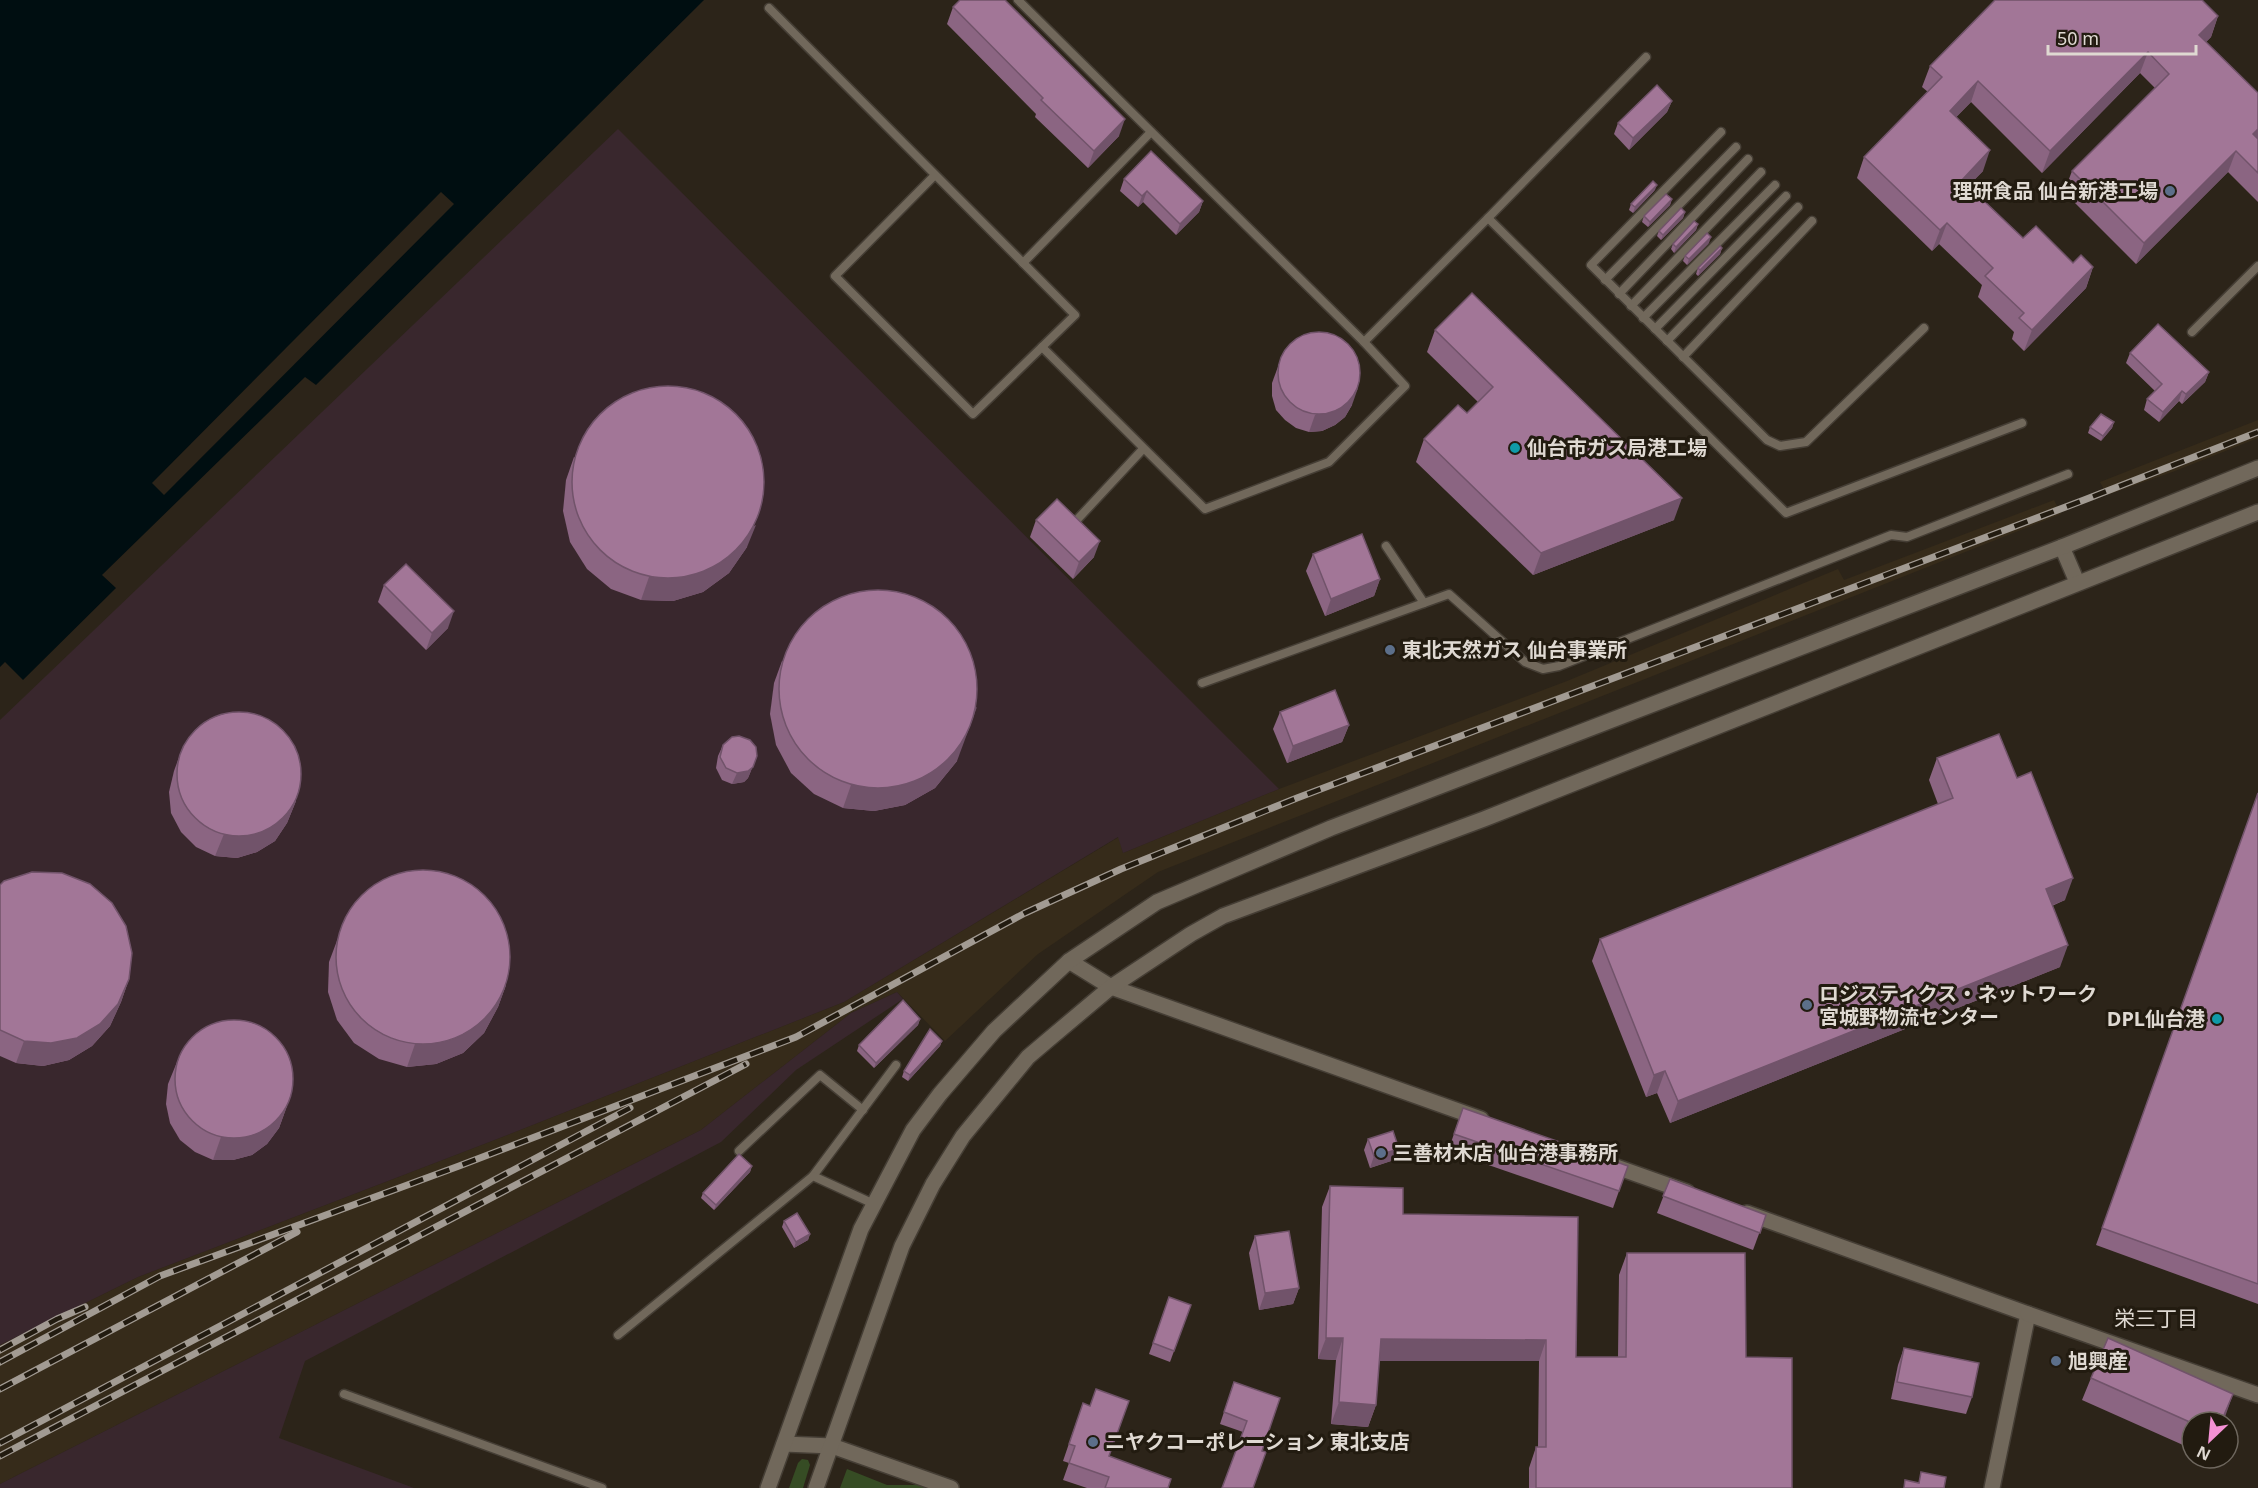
<svg xmlns="http://www.w3.org/2000/svg" width="2258" height="1488" font-family="'Noto Sans','Noto Sans JP',sans-serif">
	<style>
		.built { fill: #362b1a }
		.industrial { fill: #39272d }
		.green { fill: #364c24 }
		.water { fill: #000e11 }
		.pier { fill: #2c2419 }
		.lines { fill: none; stroke-linecap: round; stroke-linejoin: round }
		.lane-casing { stroke: #453e35; stroke-width: 11 }
		.street-casing { stroke: #453e35; stroke-width: 18 }
		.secondary-casing { stroke: #453e35; stroke-width: 18 }
		.lane { stroke: #71685b; stroke-width: 8 }
		.street { stroke: #71685b; stroke-width: 15 }
		.secondary { stroke: #71685b; stroke-width: 15 }
		.rail-casing { stroke: #a29b93; stroke-width: 7 }
		.rail { stroke: #221b10; stroke-width: 4.5; stroke-dasharray: 14; stroke-linecap: butt }
		.wall { fill: #8b6582 }
		.shaded-wall { fill: #71536a }
		.building { fill: #a27697; stroke: #71536a; stroke-width: 1.5 }
		.service-dot { fill: #5c6f8a; stroke: #221b10; stroke-width: 2 }
		.culture-dot { fill: #0f9aa8; stroke: #221b10; stroke-width: 2 }
		.labels { text-anchor: middle; stroke-width: 6; stroke-linejoin: round; paint-order: stroke }
		.poi-label { font-size: 20px; font-weight: bold; fill: #dfd9d2; stroke: #221b10; text-anchor: start }
		.neighbourhood-label { font-size: 21px; fill: #dfd9d2; stroke: #221b10 }
	</style>
	<rect width="100%" height="100%" fill="#2c2419"/>
	<g class="built">
		<path d="M 2258,420 L 2258,438 L 2175,471 L 2107,495 L 2100,482 Z"/>
		<path d="M 2054,500 L 2061,514 L 1158,872 L 1038,954 L 945,1041 L 897,992 L 851,1013 L 701,1130 L 0,1484 L 0,1345 L 138,1277 L 492,1141 L 844,1002 L 1119,837 L 1123,853 L 1279,789 L 1567,681 L 1838,569 L 1844,580 Z"/>
	</g>
	<g class="industrial">
		<path d="M 618,129 L 1279,789 L 1123,853 L 1118,837 L 844,1002 L 492,1141 L 138,1277 L 0,1345 L 0,720 Z"/>
		<path d="M 897,992 L 903,999 L 796,1070 L 721,1142 L 305,1361 L 279,1438 L 414,1488 L 0,1488 L 0,1484 L 701,1130 L 851,1013 Z"/>
	</g>
	<g class="green">
		<path d="M 802,1459 L 808,1460 L 810,1465 L 803,1488 L 789,1488 L 798,1463 Z"/>
		<path d="M 847,1469 L 887,1485 L 919,1485 L 926,1488 L 840,1488 Z"/>
	</g>
	<path class="water" d="M 0,0 L 704,0 L 316,385 L 305,377 L 102,575 L 116,588 L 23,680 L 5,662 L 0,667 Z"/>
	<path class="pier" d="M 441,192 L 454,204 L 164,495 L 152,483 Z"/>
	<g class="lines">
		<defs>
			<g id="lane">
				<path d="M 1018,0 L 1364,342 L 1488,218 L 1786,513 L 2022,423"/>
				<path d="M 769,8 L 1075,315 L 973,414 L 835,276 L 935,175"/>
				<path d="M 1721,132 L 1591,265 L 1767,440 L 1780,446 L 1806,442 L 1924,328"/>
				<path d="M 1488,218 L 1646,57"/>
				<path d="M 1023,263 L 1151,132"/>
				<path d="M 1605,280 L 1736,147"/>
				<path d="M 1619,294 L 1748,159"/>
				<path d="M 1631,306 L 1761,172"/>
				<path d="M 1643,318 L 1775,185"/>
				<path d="M 1655,329 L 1786,196"/>
				<path d="M 2192,332 L 2258,266"/>
				<path d="M 1667,341 L 1798,207"/>
				<path d="M 1042,347 L 1205,509 L 1329,462 L 1405,386 L 1364,342"/>
				<path d="M 1683,357 L 1812,221"/>
				<path d="M 1074,523 L 1143,449"/>
				<path d="M 1386,546 L 1424,603"/>
				<path d="M 1202,683 L 1449,594 L 1525,662 L 1543,669 L 1559,666 L 1891,535 L 1907,537 L 2068,474"/>
				<path d="M 739,1151 L 820,1075 L 863,1110"/>
				<path d="M 813,1176 L 896,1065"/>
				<path d="M 618,1335 L 813,1176 L 874,1204"/>
				<path d="M 344,1394 L 602,1488"/>
			</g>
			<g id="street">
				<path d="M 2062,547 L 2077,582"/>
				<path d="M 1069,961 L 1111,987 L 1481,1119"/>
				<path d="M 1608,1164 L 1687,1192"/>
				<path d="M 1747,1213 L 2028,1314 L 1992,1488"/>
				<path d="M 2028,1314 L 2258,1395"/>
			</g>
			<g id="secondary">
				<path d="M 784,1444 L 832,1446 L 951,1488"/>
				<path d="M 768,1488 L 861,1229 L 913,1130 L 940,1094 L 994,1031 L 1069,961 L 1157,902 L 1331,828 L 2062,547 L 2258,468"/>
				<path d="M 816,1488 L 902,1246 L 933,1184 L 963,1136 L 1028,1057 L 1048,1040 L 1111,987 L 1191,934 L 1223,916 L 1484,819 L 2258,512"/>
			</g>
		</defs>
		<use href="#lane" class="lane-casing"/>
		<use href="#street" class="street-casing"/>
		<use href="#secondary" class="secondary-casing"/>
		<use href="#lane" class="lane"/>
		<use href="#street" class="street"/>
		<use href="#secondary" class="secondary"/>
		<defs>
			<g id="rail">
				<path d="M 0,1350 L 57,1319 L 85,1307"/>
				<path d="M 0,1362 L 160,1276 L 459,1166 L 796,1037 L 1025,913 L 1121,869 L 1297,798 L 2084,500 L 2258,432"/>
				<path d="M 0,1389 L 297,1232"/>
				<path d="M 0,1443 L 630,1108"/>
				<path d="M 0,1456 L 746,1064"/>
			</g>
		</defs>
		<use href="#rail" class="rail-casing"/>
		<use href="#rail" class="rail"/>
	</g>
	<g class="wall">
		<path d="M 953,7 L 1119,136 L 1088,168 L 1035,117 L 1036,114 L 947,24 Z"/>
		<path d="M 2218,16 L 2211,37 L 2206,42 L 2258,93 L 2258,202 L 2228,172 L 2136,264 L 2064,192 L 2072,171 L 2155,88 L 2140,73 L 2042,173 L 1971,102 L 1956,117 L 1983,171 L 1968,186 L 2023,238 L 2073,263 L 2093,267 L 2086,288 L 2024,351 L 2012,339 L 2014,332 L 1978,297 L 1982,285 L 1939,244 L 1932,251 L 1857,178 L 1864,157 L 1928,92 L 1922,87 L 1930,66 Z"/>
		<path d="M 1672,101 L 1667,112 L 1629,150 L 1614,134 L 1618,123 Z"/>
		<path d="M 1124,179 L 1203,201 L 1199,212 L 1176,235 L 1143,202 L 1138,207 L 1120,191 Z"/>
		<path d="M 1655,190 L 1633,213 L 1629,210 L 1631,204 Z"/>
		<path d="M 1672,199 L 1670,205 L 1648,227 L 1642,222 L 1644,216 Z"/>
		<path d="M 1685,212 L 1683,218 L 1661,240 L 1657,236 L 1659,231 Z"/>
		<path d="M 1698,224 L 1696,230 L 1674,253 L 1671,249 L 1673,244 Z"/>
		<path d="M 1709,243 L 1687,265 L 1683,261 L 1685,256 Z"/>
		<path d="M 1722,248 L 1720,254 L 1698,276 L 1696,274 L 1698,268 Z"/>
		<path d="M 1435,330 L 1674,520 L 1533,575 L 1416,462 L 1424,439 L 1467,413 L 1478,402 L 1427,352 Z"/>
		<path d="M 1283,353 L 1352,405 L 1345,417 L 1335,425 L 1322,431 L 1309,432 L 1296,428 L 1285,420 L 1276,410 L 1272,396 L 1272,383 Z"/>
		<path d="M 2130,353 L 2209,372 L 2205,382 L 2182,404 L 2179,401 L 2159,422 L 2144,410 L 2147,399 L 2155,391 L 2126,363 Z"/>
		<path d="M 2114,422 L 2112,428 L 2101,441 L 2088,433 L 2090,427 Z"/>
		<path d="M 574,457 L 747,547 L 729,573 L 703,592 L 673,601 L 641,600 L 611,589 L 587,569 L 570,542 L 563,511 L 566,480 Z"/>
		<path d="M 1036,520 L 1094,557 L 1073,579 L 1030,537 Z"/>
		<path d="M 1313,554 L 1380,579 L 1374,596 L 1325,616 L 1306,571 Z"/>
		<path d="M 384,585 L 448,628 L 426,650 L 378,602 Z"/>
		<path d="M 782,661 L 957,761 L 935,788 L 905,805 L 874,811 L 843,808 L 814,794 L 791,773 L 776,745 L 770,714 L 774,683 Z"/>
		<path d="M 1280,712 L 1349,725 L 1342,742 L 1287,763 L 1273,729 Z"/>
		<path d="M 723,745 L 757,756 L 748,778 L 744,782 L 732,784 L 722,780 L 716,768 L 718,756 Z"/>
		<path d="M 182,749 L 296,801 L 287,823 L 275,841 L 257,852 L 237,858 L 215,856 L 196,847 L 181,832 L 171,813 L 169,792 L 174,771 Z"/>
		<path d="M 1937,758 L 2065,900 L 2052,906 L 2060,967 L 1670,1123 L 1657,1093 L 1646,1097 L 1592,961 L 1600,939 L 1938,804 L 1929,780 Z"/>
		<path d="M 2258,793 L 2258,1304 L 2096,1245 Z"/>
		<path d="M 0,885 L 129,979 L 121,1002 L 110,1026 L 92,1046 L 69,1060 L 43,1066 L 16,1063 L 0,1056 Z"/>
		<path d="M 347,914 L 506,985 L 498,1007 L 484,1033 L 463,1053 L 436,1064 L 407,1067 L 379,1059 L 354,1043 L 337,1020 L 328,992 L 329,962 Z"/>
		<path d="M 920,1019 L 918,1025 L 874,1068 L 857,1051 L 859,1045 Z"/>
		<path d="M 942,1041 L 940,1046 L 908,1081 L 902,1077 L 904,1071 Z"/>
		<path d="M 177,1062 L 287,1106 L 279,1128 L 267,1144 L 252,1155 L 233,1160 L 213,1160 L 195,1152 L 180,1140 L 170,1123 L 166,1104 L 168,1084 Z"/>
		<path d="M 1463,1108 L 1619,1191 L 1613,1208 L 1448,1151 Z"/>
		<path d="M 1368,1139 L 1394,1160 L 1370,1168 L 1364,1150 Z"/>
		<path d="M 752,1166 L 750,1172 L 714,1210 L 701,1198 L 703,1193 Z"/>
		<path d="M 1670,1179 L 1766,1215 L 1753,1250 L 1657,1213 Z"/>
		<path d="M 1330,1186 L 1403,1214 L 1576,1357 L 1618,1357 L 1619,1275 L 1627,1253 L 1746,1357 L 1792,1488 L 1529,1488 L 1529,1468 L 1536,1447 L 1538,1447 L 1539,1361 L 1379,1361 L 1376,1405 L 1368,1427 L 1331,1424 L 1336,1360 L 1318,1359 L 1322,1207 Z"/>
		<path d="M 784,1221 L 810,1234 L 808,1240 L 794,1248 L 782,1227 Z"/>
		<path d="M 1255,1236 L 1299,1288 L 1293,1304 L 1259,1310 L 1249,1253 Z"/>
		<path d="M 1169,1297 L 1191,1305 L 1170,1362 L 1149,1354 Z"/>
		<path d="M 1904,1348 L 1972,1397 L 1966,1414 L 1891,1399 L 1898,1365 Z"/>
		<path d="M 2091,1378 L 2225,1417 L 2192,1422 L 2192,1449 L 2082,1400 Z"/>
		<path d="M 1234,1382 L 1280,1398 L 1243,1432 L 1220,1424 Z"/>
		<path d="M 1077,1420 L 1109,1456 L 1168,1488 L 1087,1488 L 1063,1480 L 1069,1463 L 1063,1461 Z"/>
	</g>
	<g class="shaded-wall">
		<path d="M 2218,16 L 2211,37 L 2192,56 L 2199,35 Z"/>
		<path d="M 2148,52 L 2140,73 L 2042,173 L 2050,151 Z"/>
		<path d="M 1978,81 L 1971,102 L 1942,132 L 1950,111 Z"/>
		<path d="M 1672,101 L 1667,112 L 1629,150 L 1633,138 Z"/>
		<path d="M 1125,119 L 1119,136 L 1088,168 L 1094,151 Z"/>
		<path d="M 2258,129 L 2258,142 L 2253,134 Z"/>
		<path d="M 1990,150 L 1983,171 L 1954,201 L 1962,180 Z"/>
		<path d="M 2236,151 L 2228,172 L 2136,264 L 2144,243 Z"/>
		<path d="M 1657,185 L 1655,190 L 1633,213 L 1635,207 Z"/>
		<path d="M 1147,191 L 1143,202 L 1138,207 L 1142,196 Z"/>
		<path d="M 1672,199 L 1670,205 L 1648,227 L 1650,222 Z"/>
		<path d="M 1203,201 L 1199,212 L 1176,235 L 1180,224 Z"/>
		<path d="M 1685,212 L 1683,218 L 1661,240 L 1663,235 Z"/>
		<path d="M 1947,223 L 1939,244 L 1932,251 L 1940,230 Z"/>
		<path d="M 1698,224 L 1696,230 L 1674,253 L 1676,247 Z"/>
		<path d="M 1711,237 L 1709,243 L 1687,265 L 1689,259 Z"/>
		<path d="M 1722,248 L 1720,254 L 1698,276 L 1700,270 Z"/>
		<path d="M 2093,267 L 2086,288 L 2024,351 L 2032,330 Z"/>
		<path d="M 2209,372 L 2205,382 L 2182,404 L 2186,394 Z"/>
		<path d="M 1358,388 L 1352,405 L 1345,417 L 1335,425 L 1322,431 L 1309,432 L 1315,415 Z"/>
		<path d="M 2182,391 L 2179,401 L 2159,422 L 2163,412 Z"/>
		<path d="M 2114,422 L 2112,428 L 2101,441 L 2103,436 Z"/>
		<path d="M 1682,498 L 1674,520 L 1533,575 L 1541,553 Z"/>
		<path d="M 756,525 L 747,547 L 729,573 L 703,592 L 673,601 L 641,600 L 649,577 Z"/>
		<path d="M 1100,541 L 1094,557 L 1073,579 L 1079,562 Z"/>
		<path d="M 1380,579 L 1374,596 L 1325,616 L 1331,599 Z"/>
		<path d="M 454,611 L 448,628 L 426,650 L 432,633 Z"/>
		<path d="M 977,707 L 957,761 L 935,788 L 905,805 L 874,811 L 843,808 L 851,785 Z"/>
		<path d="M 1349,725 L 1342,742 L 1287,763 L 1293,746 Z"/>
		<path d="M 757,756 L 748,778 L 744,782 L 732,784 L 737,773 Z"/>
		<path d="M 296,801 L 287,823 L 275,841 L 257,852 L 237,858 L 215,856 L 224,834 Z"/>
		<path d="M 2073,878 L 2065,900 L 2038,911 L 2046,889 Z"/>
		<path d="M 2068,945 L 2060,967 L 1670,1123 L 1678,1101 Z"/>
		<path d="M 129,979 L 121,1002 L 110,1026 L 92,1046 L 69,1060 L 43,1066 L 16,1063 L 24,1041 Z"/>
		<path d="M 506,985 L 498,1007 L 484,1033 L 463,1053 L 436,1064 L 407,1067 L 415,1044 Z"/>
		<path d="M 920,1019 L 918,1025 L 874,1068 L 876,1063 Z"/>
		<path d="M 942,1041 L 940,1046 L 908,1081 L 910,1075 Z"/>
		<path d="M 1665,1071 L 1657,1093 L 1646,1097 L 1654,1075 Z"/>
		<path d="M 287,1106 L 279,1128 L 267,1144 L 252,1155 L 233,1160 L 213,1160 L 221,1137 Z"/>
		<path d="M 1399,1149 L 1394,1160 L 1370,1168 L 1374,1156 Z"/>
		<path d="M 752,1166 L 750,1172 L 714,1210 L 716,1205 Z"/>
		<path d="M 810,1234 L 808,1240 L 794,1248 L 796,1242 Z"/>
		<path d="M 1299,1288 L 1293,1304 L 1259,1310 L 1265,1293 Z"/>
		<path d="M 1326,1338 L 1343,1338 L 1336,1360 L 1318,1359 Z"/>
		<path d="M 1381,1339 L 1546,1340 L 1539,1361 L 1373,1361 Z"/>
		<path d="M 2233,1394 L 2225,1417 L 2223,1422 L 2221,1422 Z"/>
		<path d="M 1339,1402 L 1376,1405 L 1368,1427 L 1331,1424 Z"/>
	</g>
	<g class="building">
		<path d="M 960,0 L 1005,0 L 1125,119 L 1094,151 L 1041,100 L 1043,98 L 953,7 Z"/>
		<path d="M 1995,0 L 2202,0 L 2218,16 L 2199,35 L 2258,93 L 2258,129 L 2253,134 L 2258,139 L 2258,173 L 2236,151 L 2144,243 L 2072,171 L 2169,74 L 2148,52 L 2050,151 L 1978,81 L 1950,111 L 1990,150 L 1962,180 L 2023,238 L 2036,226 L 2073,263 L 2081,255 L 2093,267 L 2032,330 L 2019,318 L 2024,313 L 1985,276 L 1993,268 L 1947,223 L 1940,230 L 1864,157 L 1942,77 L 1930,66 Z"/>
		<path d="M 1657,85 L 1672,101 L 1633,138 L 1618,123 Z"/>
		<path d="M 1151,151 L 1203,201 L 1180,224 L 1147,191 L 1142,196 L 1124,179 Z"/>
		<path d="M 1653,181 L 1657,185 L 1635,207 L 1631,204 Z"/>
		<path d="M 1666,194 L 1672,199 L 1650,222 L 1644,216 Z"/>
		<path d="M 1681,208 L 1685,212 L 1663,235 L 1659,231 Z"/>
		<path d="M 1694,221 L 1698,224 L 1676,247 L 1673,244 Z"/>
		<path d="M 1707,233 L 1711,237 L 1689,259 L 1685,256 Z"/>
		<path d="M 1720,246 L 1722,248 L 1700,270 L 1698,268 Z"/>
		<path d="M 1472,293 L 1682,498 L 1541,553 L 1424,439 L 1458,405 L 1467,413 L 1493,387 L 1435,330 Z"/>
		<path d="M 2158,324 L 2209,372 L 2186,394 L 2182,391 L 2163,412 L 2147,399 L 2162,384 L 2130,353 Z"/>
		<circle cx="1319" cy="373" r="41"/>
		<circle cx="668" cy="482" r="96"/>
		<path d="M 2101,414 L 2114,422 L 2103,436 L 2090,427 Z"/>
		<path d="M 1057,499 L 1100,541 L 1079,562 L 1036,520 Z"/>
		<path d="M 1362,534 L 1380,579 L 1331,599 L 1313,554 Z"/>
		<path d="M 406,564 L 454,611 L 432,633 L 384,585 Z"/>
		<circle cx="878" cy="689" r="99"/>
		<path d="M 1335,690 L 1349,725 L 1293,746 L 1280,712 Z"/>
		<circle cx="239" cy="774" r="62"/>
		<path d="M 1999,734 L 2017,778 L 2031,772 L 2073,878 L 2046,889 L 2068,945 L 1678,1101 L 1665,1071 L 1654,1075 L 1600,939 L 1953,798 L 1937,758 Z"/>
		<path d="M 739,736 L 750,740 L 756,747 L 757,756 L 753,767 L 748,771 L 737,773 L 726,768 L 720,757 L 723,745 L 732,737 Z"/>
		<path d="M 2258,793 L 2258,1284 L 2102,1228 Z"/>
		<circle cx="423" cy="957" r="87"/>
		<path d="M 32,872 L 62,873 L 90,884 L 112,903 L 126,926 L 132,953 L 129,979 L 118,1004 L 100,1024 L 77,1038 L 51,1043 L 24,1041 L 0,1030 L 0,885 L 4,881 Z"/>
		<path d="M 903,1000 L 920,1019 L 876,1063 L 859,1045 Z"/>
		<circle cx="234" cy="1079" r="59"/>
		<path d="M 930,1029 L 942,1041 L 910,1075 L 904,1071 Z"/>
		<path d="M 1463,1108 L 1628,1166 L 1619,1191 L 1454,1134 Z"/>
		<path d="M 1393,1131 L 1399,1149 L 1374,1156 L 1368,1139 Z"/>
		<path d="M 739,1154 L 752,1166 L 716,1205 L 703,1193 Z"/>
		<path d="M 1670,1179 L 1766,1215 L 1760,1233 L 1663,1196 Z"/>
		<path d="M 1330,1186 L 1403,1188 L 1403,1214 L 1578,1217 L 1576,1357 L 1626,1357 L 1627,1253 L 1745,1253 L 1746,1357 L 1792,1358 L 1792,1488 L 1536,1488 L 1536,1447 L 1546,1447 L 1546,1340 L 1381,1339 L 1376,1405 L 1339,1402 L 1343,1338 L 1326,1338 Z"/>
		<path d="M 797,1213 L 810,1234 L 796,1242 L 784,1221 Z"/>
		<path d="M 1289,1231 L 1299,1288 L 1265,1293 L 1255,1236 Z"/>
		<path d="M 1169,1297 L 1191,1305 L 1174,1351 L 1153,1343 Z"/>
		<path d="M 2108,1338 L 2233,1394 L 2221,1422 L 2192,1422 L 2192,1423 L 2091,1378 Z"/>
		<path d="M 1904,1348 L 1979,1363 L 1972,1397 L 1897,1382 Z"/>
		<path d="M 1234,1382 L 1280,1398 L 1262,1451 L 1266,1452 L 1253,1488 L 1222,1488 L 1247,1421 L 1224,1412 Z"/>
		<path d="M 1096,1389 L 1129,1401 L 1109,1456 L 1171,1479 L 1168,1488 L 1105,1488 L 1109,1477 L 1069,1463 L 1075,1446 L 1069,1444 L 1083,1403 L 1090,1406 Z"/>
		<path d="M 1921,1472 L 1946,1477 L 1944,1488 L 1904,1488 L 1905,1480 L 1919,1483 Z"/>
	</g>
	<g class="service-dot">
		<circle cx="2170" cy="191" r="6"/>
		<circle cx="1390" cy="650" r="6"/>
		<circle cx="1807" cy="1005" r="6"/>
		<circle cx="1381" cy="1153" r="6"/>
		<circle cx="2056" cy="1361" r="6"/>
		<circle cx="1093" cy="1442" r="6"/>
	</g>
	<g class="culture-dot">
		<circle cx="1515" cy="448" r="6"/>
		<circle cx="2217" cy="1019" r="6"/>
	</g>
	<g class="labels">
		<g class="poi-label">
			<text x="2158" y="198" text-anchor="end">理研食品 仙台新港工場</text>
			<text x="1527" y="455">仙台市ガス局港工場</text>
			<text x="1402" y="657">東北天然ガス 仙台事業所</text>
			<text x="1819" y="1001">ロジスティクス・ネットワーク<tspan x="1819" dy="23">宮城野物流センター</tspan></text>
			<text x="2205" y="1026" text-anchor="end">DPL仙台港</text>
			<text x="1393" y="1160">三善材木店 仙台港事務所</text>
			<text x="2068" y="1368">旭興産</text>
			<text x="1105" y="1449">ニヤクコーポレーション 東北支店</text>
		</g>
		<g class="neighbourhood-label">
			<text x="2156" y="1326">栄三丁目</text>
		</g>
	</g>
	<g transform="translate(2210 1440) rotate(206)"><circle r="28" fill="#221b10" stroke="#6e675e" stroke-width="1.5"/>
	<path d="M0-4.5L10 22L0 15L-10 22Z" fill="#f491d4"/>
	<text y="-9" font-size="16" font-weight="bold" text-anchor="middle" fill="#dfd9d2">N</text>
	</g>
	<path d="M2048 45v9h148v-9" fill="none" stroke="#dfd9d2" stroke-width="3"/>
	<text x="2057" y="45" font-size="18" fill="#dfd9d2" stroke="#221b10" stroke-width="4.5" paint-order="stroke">50 m</text>
</svg>
